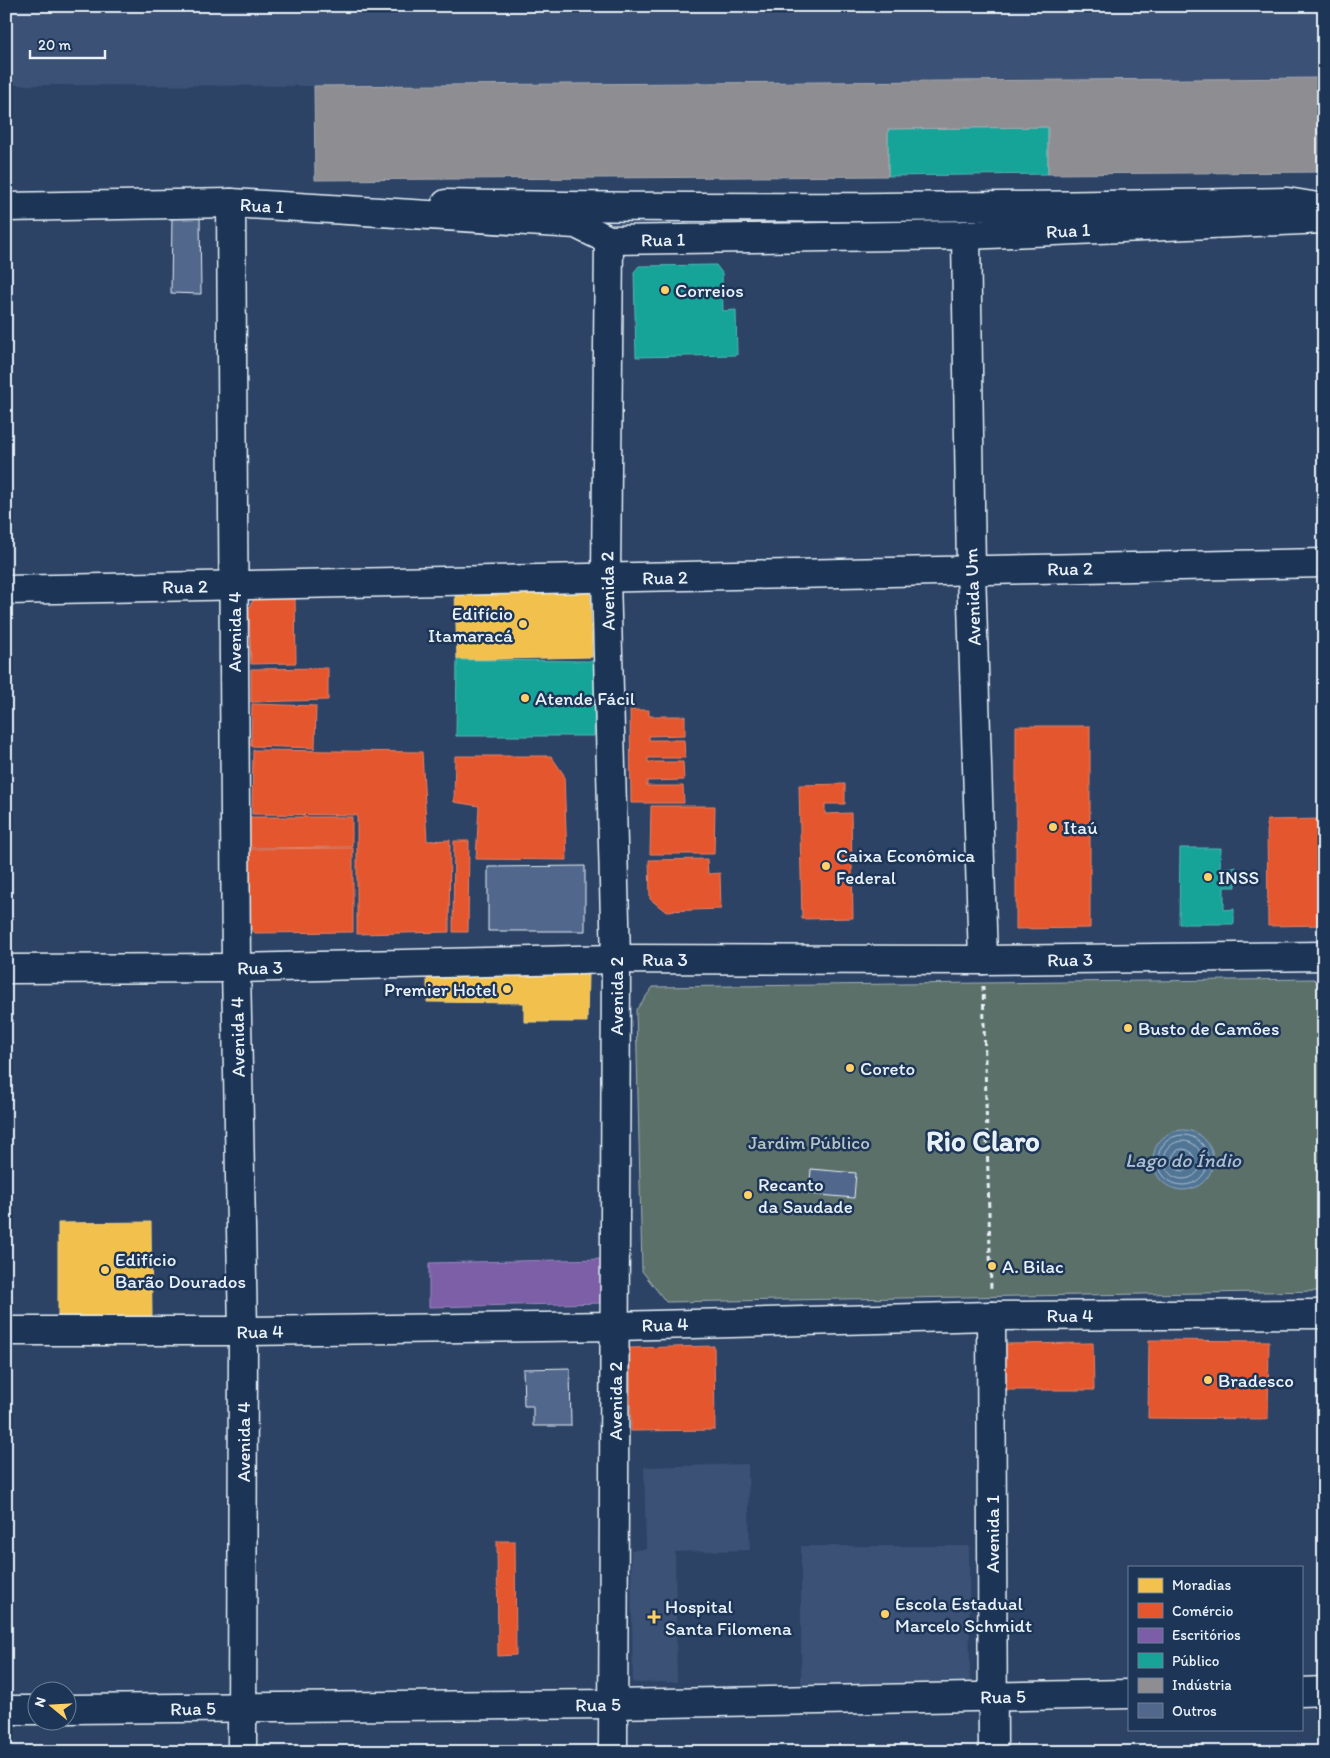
<svg xmlns="http://www.w3.org/2000/svg" width="1330" height="1758" font-family="Itim,sans-serif">
	<style>
		.built { fill: #3b5174 }
		.green { fill: #5c706b; stroke: #a2b0b2 }
		.water { fill: #517595; stroke: #8da7bd }
		.homes { fill: #f2c14e; stroke: #efcf81 }
		.shops { fill: #e4572e; stroke: #e5856b }
		.offices { fill: #7b5ea7; stroke: #9c8abf }
		.public { fill: #17a398; stroke: #56bab5 }
		.industry { fill: #8d8d92; stroke: #a8abb1 }
		.lines { fill: none; stroke-linecap: round; stroke-linejoin: round }
		.shore { stroke: #acbfd0; stroke-width: 1 }
		.building { fill: #51678c; stroke: #e8f1f8 }
		.minor-casing { stroke: #e8f1f8; stroke-width: 31 }
		.major-casing { stroke: #e8f1f8; stroke-width: 31 }
		.path { stroke: #e8f1f8; stroke-width: 3; stroke-dasharray: 5 4; stroke-linecap: butt }
		.minor { stroke: #1d3557; stroke-width: 28 }
		.major { stroke: #1d3557; stroke-width: 28 }
		.poi-dot { fill: #ffd166; stroke: #1d3557; stroke-width: 2 }
		.labels { text-anchor: middle; stroke-width: 5; stroke-linejoin: round; paint-order: stroke }
		.street-label { font-size: 19px; fill: #e8f1f8; stroke: #1d3557 }
		.poi-label { font-size: 19px; fill: #e8f1f8; stroke: #1d3557; text-anchor: start }
		.park-label { font-size: 19px; fill: #b7c4c7; stroke: #1d3557 }
		.water-label { font-size: 20px; font-style: italic; fill: #acbfd0; stroke: #1d3557 }
		.town-label { font-size: 29px; font-weight: bold; fill: #e8f1f8; stroke: #1d3557 }
	</style>
	<rect width="100%" height="100%" fill="#2c4366"/>
	<filter id="ink" filterUnits="userSpaceOnUse"><feTurbulence type="fractalNoise" baseFrequency=".02" numOctaves="2"/><feDisplacementMap in="SourceGraphic" scale="10" xChannelSelector="R" yChannelSelector="G"/><feConvolveMatrix kernelMatrix="1 2 1 2 8 2 1 2 1" color-interpolation-filters="sRGB"/></filter>
	<g filter="url(#ink)">
		<g class="built">
			<path d="M 6,6 L 1324,6 L 1324,172 L 1048,174 L 1048,128 L 888,176 L 315,180 L 314,86 L 6,85 Z"/>
			<path d="M 748,1464 L 750,1550 L 675,1552 L 677,1682 L 633,1683 L 631,1550 L 646,1549 L 644,1467 Z"/>
			<path d="M 801,1546 L 969,1546 L 970,1683 L 801,1684 Z"/>
		</g>
		<path class="green" d="M 1314,979 L 1324,988 L 1322,1291 L 666,1302 L 642,1271 L 636,1010 L 653,987 Z"/>
		<circle class="water" cx="1183" cy="1160" r="30"/>
		<g class="homes">
			<path d="M 590,588 L 592,657 L 457,660 L 455,591 Z"/>
			<path d="M 427,974 L 588,975 L 587,1022 L 524,1022 L 524,1003 L 427,1002 Z"/>
			<path d="M 151,1222 L 152,1317 L 58,1318 L 58,1223 Z"/>
		</g>
		<g class="shops">
			<path d="M 295,596 L 296,663 L 251,664 L 249,608 L 252,602 L 255,598 Z"/>
			<path d="M 328,668 L 328,700 L 251,702 L 251,669 Z"/>
			<path d="M 252,704 L 316,706 L 315,748 L 251,746 Z"/>
			<path d="M 630,710 L 649,710 L 649,716 L 685,716 L 685,735 L 649,736 L 649,740 L 684,740 L 685,758 L 648,758 L 648,762 L 683,762 L 684,780 L 647,781 L 647,786 L 683,786 L 684,803 L 631,803 Z"/>
			<path d="M 1016,726 L 1090,726 L 1090,928 L 1016,929 Z"/>
			<path d="M 253,750 L 422,752 L 427,841 L 450,840 L 449,932 L 357,934 L 357,815 L 252,814 Z"/>
			<path d="M 455,756 L 551,756 L 564,775 L 567,860 L 476,859 L 479,806 L 454,802 Z"/>
			<path d="M 845,784 L 845,804 L 825,804 L 825,814 L 851,813 L 853,918 L 802,919 L 799,785 Z"/>
			<path d="M 651,806 L 715,806 L 714,854 L 650,854 Z"/>
			<path d="M 249,817 L 352,817 L 352,847 L 249,848 Z"/>
			<path d="M 1324,819 L 1324,925 L 1268,926 L 1267,820 Z"/>
			<path d="M 454,841 L 469,841 L 468,932 L 453,932 Z"/>
			<path d="M 353,848 L 353,932 L 255,933 L 249,927 L 249,849 Z"/>
			<path d="M 707,859 L 708,874 L 720,873 L 721,909 L 665,911 L 650,899 L 649,860 Z"/>
			<path d="M 1149,1340 L 1269,1341 L 1268,1419 L 1148,1418 Z"/>
			<path d="M 1093,1343 L 1094,1390 L 1005,1390 L 1005,1344 Z"/>
			<path d="M 714,1346 L 715,1430 L 631,1431 L 630,1348 Z"/>
			<path d="M 497,1541 L 515,1541 L 516,1655 L 498,1656 Z"/>
		</g>
		<path class="offices" d="M 603,1259 L 604,1303 L 429,1307 L 429,1263 Z"/>
		<g class="public">
			<path d="M 1048,127 L 1048,174 L 888,176 L 888,129 Z"/>
			<path d="M 716,265 L 722,273 L 723,311 L 736,310 L 737,355 L 636,357 L 634,272 L 639,266 Z"/>
			<path d="M 457,660 L 595,661 L 594,736 L 456,736 Z"/>
			<path d="M 1180,848 L 1221,848 L 1220,868 L 1236,867 L 1236,887 L 1224,887 L 1224,910 L 1234,909 L 1234,924 L 1179,924 Z"/>
		</g>
		<path class="industry" d="M 1324,78 L 1324,172 L 1048,174 L 1048,127 L 888,129 L 888,176 L 315,180 L 314,86 Z"/>
		<g class="lines">
			<g class="shore">
				<circle cx="1183" cy="1160" r="25"/>
				<circle cx="1183" cy="1160" r="19"/>
				<circle cx="1183" cy="1160" r="11"/>
			</g>
		</g>
		<g class="building">
			<path d="M 172,216 L 200,217 L 201,294 L 171,293 Z"/>
			<path d="M 585,866 L 585,931 L 488,931 L 488,867 Z"/>
			<path d="M 811,1169 L 856,1173 L 854,1198 L 809,1194 Z"/>
			<path d="M 570,1368 L 571,1426 L 533,1426 L 533,1406 L 524,1406 L 523,1369 Z"/>
		</g>
		<g class="lines">
			<defs>
				<g id="minor">
					<path d="M 231,203 L 236,968 L 243,1331 L 242,1752"/>
					<path d="M 446,204 C 726,210 1007,207 1287,202 L 1324,208"/>
					<path d="M 966,235 L 971,570 L 983,960"/>
					<path d="M 609,240 L 606,578 L 616,959 L 613,1752"/>
					<path d="M 6,590 L 1324,563"/>
					<path d="M 991,1316 L 993,1752"/>
					<path d="M 1301,1692 L 1324,1691"/>
					<path d="M 68,1709 L 613,1704 L 1129,1694"/>
					<path d="M 6,1710 L 38,1710"/>
				</g>
				<g id="major">
					<path d="M 6,207 L 231,203 L 576,224 L 609,240 L 966,235 L 1324,219"/>
					<path d="M 6,969 L 236,968 L 616,959 L 983,960 L 1324,956"/>
					<path d="M 6,1331 L 243,1331 L 616,1326 L 991,1316 L 1324,1314"/>
				</g>
			</defs>
			<use href="#minor" class="minor-casing"/>
			<use href="#major" class="major-casing"/>
			<path class="path" d="M 983,986 L 991,1289"/>
			<use href="#minor" class="minor"/>
			<use href="#major" class="major"/>
		</g>
	</g>
	<g class="poi-dot">
		<circle cx="665" cy="290" r="5"/>
		<circle cx="523" cy="624" r="5"/>
		<circle cx="525" cy="698" r="5"/>
		<circle cx="1053" cy="827" r="5"/>
		<circle cx="826" cy="866" r="5"/>
		<circle cx="1208" cy="877" r="5"/>
		<circle cx="507" cy="989" r="5"/>
		<circle cx="1128" cy="1028" r="5"/>
		<circle cx="850" cy="1068" r="5"/>
		<circle cx="748" cy="1195" r="5"/>
		<circle cx="992" cy="1266" r="5"/>
		<circle cx="105" cy="1270" r="5"/>
		<circle cx="1208" cy="1380" r="5"/>
		<circle cx="885" cy="1614" r="5"/>
		<path d="M651.5 1609.5h5v5h5v5h-5v5h-5v-5h-5v-5h5z"/>
	</g>
	<g class="labels">
		<g class="street-label">
			<text transform="translate(262 205) rotate(3)" y="7">Rua 1</text>
			<text transform="translate(1068 230) rotate(-3)" y="7">Rua 1</text>
			<text transform="translate(663 239) rotate(-1)" y="7">Rua 1</text>
			<text transform="translate(1070 568) rotate(-1)" y="7">Rua 2</text>
			<text transform="translate(665 577) rotate(-1)" y="7">Rua 2</text>
			<text transform="translate(185 586) rotate(-1)" y="7">Rua 2</text>
			<text transform="translate(607 591) rotate(-91)" y="7">Avenida 2</text>
			<text transform="translate(972 597) rotate(-92)" y="7">Avenida Um</text>
			<text transform="translate(234 632) rotate(-90)" y="7">Avenida 4</text>
			<text x="665" y="966">Rua 3</text>
			<text transform="translate(1070 959) rotate(-1)" y="7">Rua 3</text>
			<text transform="translate(260 967) rotate(-1)" y="7">Rua 3</text>
			<text transform="translate(616 996) rotate(-90)" y="7">Avenida 2</text>
			<text transform="translate(237 1037) rotate(-91)" y="7">Avenida 4</text>
			<text x="1070" y="1322">Rua 4</text>
			<text transform="translate(665 1324) rotate(-2)" y="7">Rua 4</text>
			<text transform="translate(260 1331) rotate(-1)" y="7">Rua 4</text>
			<text transform="translate(615 1401) rotate(-90)" y="7">Avenida 2</text>
			<text transform="translate(243 1442) rotate(-90)" y="7">Avenida 4</text>
			<text transform="translate(992 1534) rotate(-90)" y="7">Avenida 1</text>
			<text transform="translate(1003 1696) rotate(-1)" y="7">Rua 5</text>
			<text transform="translate(598 1704) rotate(-1)" y="7">Rua 5</text>
			<text transform="translate(193 1708) rotate(-1)" y="7">Rua 5</text>
		</g>
		<g class="poi-label">
			<text x="675" y="297">Correios</text>
			<text x="513" y="620" text-anchor="end">Edifício<tspan x="513" dy="22">Itamaracá</tspan></text>
			<text x="535" y="705">Atende Fácil</text>
			<text x="1063" y="834">Itaú</text>
			<text x="836" y="862">Caixa Econômica<tspan x="836" dy="22">Federal</tspan></text>
			<text x="1218" y="884">INSS</text>
			<text x="497" y="996" text-anchor="end">Premier Hotel</text>
			<text x="1138" y="1035">Busto de Camões</text>
			<text x="860" y="1075">Coreto</text>
			<text x="758" y="1191">Recanto<tspan x="758" dy="22">da Saudade</tspan></text>
			<text x="115" y="1266">Edifício<tspan x="115" dy="22">Barão Dourados</tspan></text>
			<text x="1002" y="1273">A. Bilac</text>
			<text x="1218" y="1387">Bradesco</text>
			<text x="895" y="1610">Escola Estadual<tspan x="895" dy="22">Marcelo Schmidt</tspan></text>
			<text x="665" y="1613">Hospital<tspan x="665" dy="22">Santa Filomena</tspan></text>
		</g>
		<g class="park-label">
			<text x="809" y="1149">Jardim Público</text>
		</g>
		<g class="water-label">
			<text x="1183" y="1167">Lago do Índio</text>
		</g>
		<g class="town-label">
			<text x="983" y="1151">Rio Claro</text>
		</g>
	</g>
	<rect width="1330" height="1758" fill="none" stroke="#1d3557" stroke-width="25"/>
	<rect x="12" y="12" width="1305" height="1733" fill="none" stroke="#e8f1f8" stroke-width="2" filter="url(#ink)"/>
	<rect x="1128" y="1566" width="175" height="165" fill="#1d3557" stroke="#6e8097"/>
	<rect x="1138" y="1578" width="25" height="15" fill="#f2c14e" stroke="#6e8097"/>
	<text x="1172" y="1590" font-size="15" fill="#e8f1f8">Moradias</text>
	<rect x="1138" y="1603" width="25" height="15" fill="#e4572e" stroke="#6e8097"/>
	<text x="1172" y="1616" font-size="15" fill="#e8f1f8">Comércio</text>
	<rect x="1138" y="1628" width="25" height="15" fill="#7b5ea7" stroke="#6e8097"/>
	<text x="1172" y="1640" font-size="15" fill="#e8f1f8">Escritórios</text>
	<rect x="1138" y="1653" width="25" height="15" fill="#17a398" stroke="#6e8097"/>
	<text x="1172" y="1666" font-size="15" fill="#e8f1f8">Público</text>
	<rect x="1138" y="1678" width="25" height="15" fill="#8d8d92" stroke="#6e8097"/>
	<text x="1172" y="1690" font-size="15" fill="#e8f1f8">Indústria</text>
	<rect x="1138" y="1703" width="25" height="15" fill="#51678c" stroke="#6e8097"/>
	<text x="1172" y="1716" font-size="15" fill="#e8f1f8">Outros</text>
	<g transform="translate(52 1706) rotate(288)"><circle r="24" fill="#1d3557" stroke="#6e8097"/>
	<path d="M0-4L9 19L0 12L-9 19Z" fill="#ffd166"/>
	<text y="-8" font-size="14" font-weight="bold" text-anchor="middle" fill="#e8f1f8">N</text>
	</g>
	<path d="M30 50v8h75v-8" fill="none" stroke="#e8f1f8" stroke-width="2.5"/>
	<text x="38" y="50" font-size="15" fill="#e8f1f8" stroke="#1d3557" stroke-width="4" paint-order="stroke">20 m</text>
</svg>
